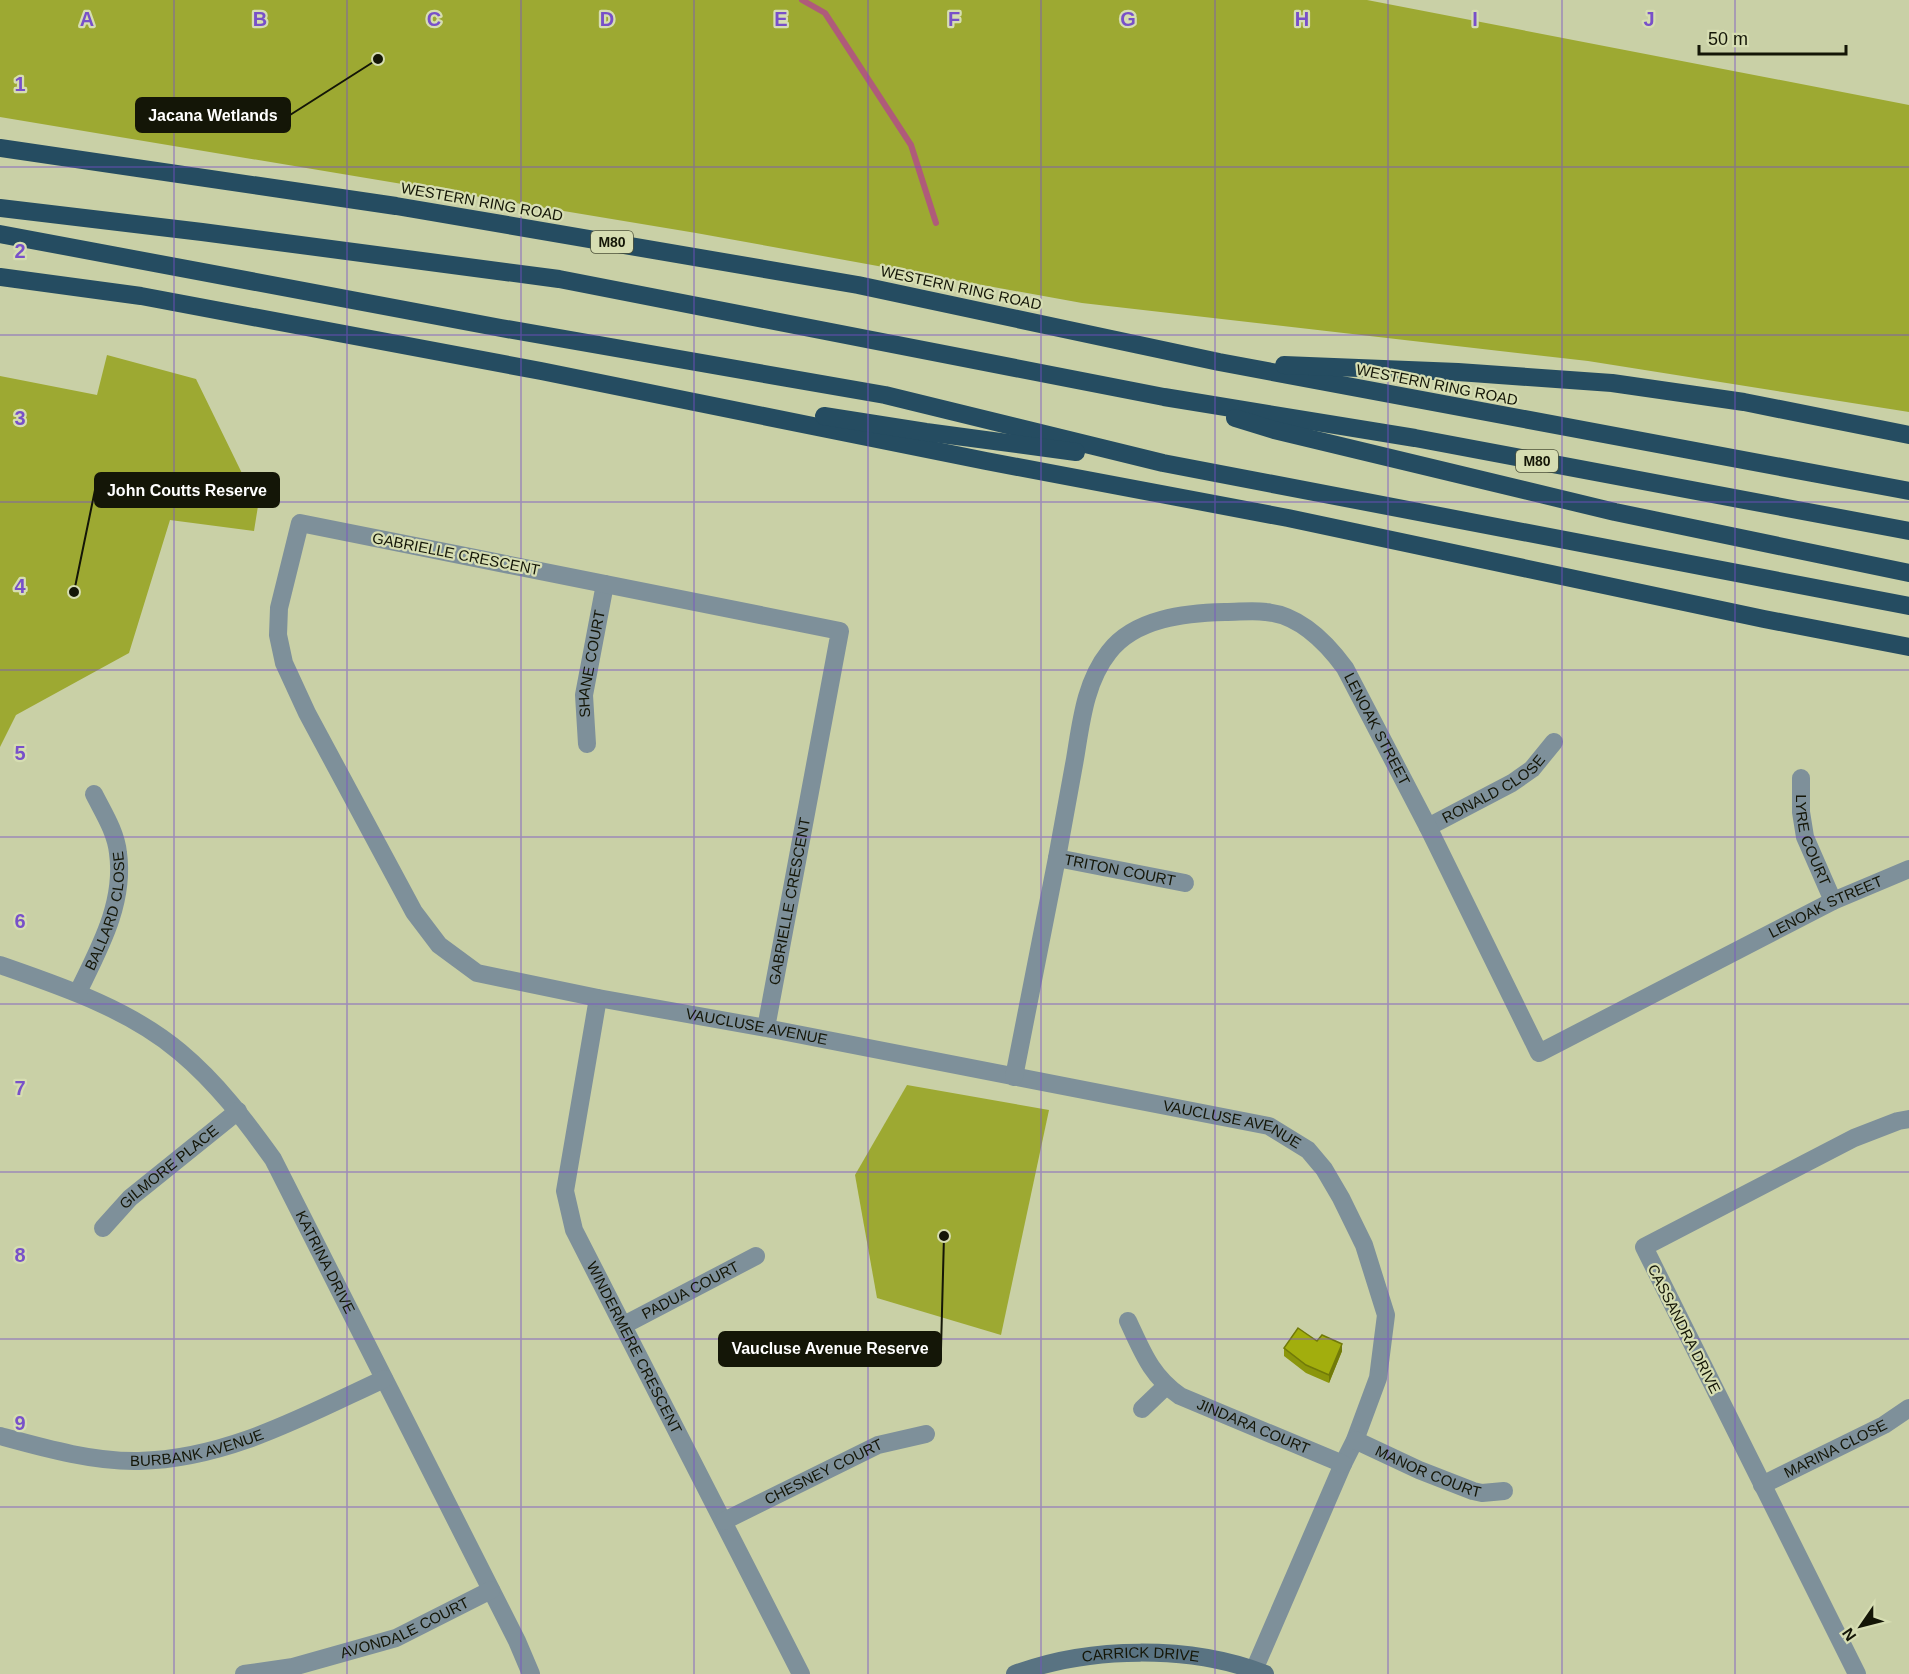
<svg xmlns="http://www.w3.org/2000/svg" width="1909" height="1674" font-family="Arial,sans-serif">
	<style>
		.green { fill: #9da932 }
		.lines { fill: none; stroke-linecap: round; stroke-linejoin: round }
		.stream { stroke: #af5b7a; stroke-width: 6 }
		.street { stroke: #7e909a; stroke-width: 18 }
		.secondary { stroke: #597382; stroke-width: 18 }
		.highway { stroke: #254c61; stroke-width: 18 }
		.wall { fill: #8b960b }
		.shaded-wall { fill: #717a09 }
		.building { fill: #a2ae0d; stroke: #717a09; stroke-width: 1.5 }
		.grid { fill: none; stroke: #7850c9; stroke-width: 1.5; stroke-opacity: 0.55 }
		.labels { text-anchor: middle; stroke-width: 4.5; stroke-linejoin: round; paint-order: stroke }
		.shield { fill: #d6ddb2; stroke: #4e523a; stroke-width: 1.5 }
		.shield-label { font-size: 14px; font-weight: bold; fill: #141607 }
		.street-label { font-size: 15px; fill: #141607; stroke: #d6ddb2 }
		.grid-label { font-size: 20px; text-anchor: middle; font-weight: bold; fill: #7850c9; stroke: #d6ddb2; stroke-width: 4.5; stroke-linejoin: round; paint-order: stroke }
		.leader { fill: none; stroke: #141607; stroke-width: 2 }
		.callout-dot { fill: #141607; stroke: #d6ddb2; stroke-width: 2 }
		.callout { fill: #141607; stroke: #141607; stroke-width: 2 }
		.callout-label { font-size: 16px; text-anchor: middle; font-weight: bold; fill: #fff }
	</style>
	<rect width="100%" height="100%" fill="#c9d0a6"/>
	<g class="green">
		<path d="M 0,0 L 1367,0 L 1909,105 L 1909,412 L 1588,361 L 1082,303 L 696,233 L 0,117 Z"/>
		<path d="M 107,355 L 196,379 L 258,506 L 254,531 L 170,520 L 129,653 L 16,715 L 0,747 L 0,376 L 97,395 Z"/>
		<path d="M 907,1085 L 1049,1110 L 1001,1335 L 877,1298 L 855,1175 Z"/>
	</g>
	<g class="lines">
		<path class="stream" d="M 802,0 L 825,13 L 911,145 L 936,223"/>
		<g class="street">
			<path id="s1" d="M 587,744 L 584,695 L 605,584"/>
			<path id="s2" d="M 1801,778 L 1801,812 L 1805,837 L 1833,901"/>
			<path id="s3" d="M 1428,827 L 1512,783 L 1532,769 L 1554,742"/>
			<path id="s4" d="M 1057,858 L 1185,883"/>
			<path id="s5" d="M 0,965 C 63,987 129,1009 180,1052 C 217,1083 245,1120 273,1159 L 517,1641 L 531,1674"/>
			<path id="s6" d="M 78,992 C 99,949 125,903 118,853 C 116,832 103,812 94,794"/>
			<path id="s7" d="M 598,998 L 565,1191 L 574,1230 L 801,1674"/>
			<path id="s8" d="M 766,1028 L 840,631 L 300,523 L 279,608 L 278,635 L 284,663 L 307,713 L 414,912 L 439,945 L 477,973 L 598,998 L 766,1028 L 1269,1126 L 1308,1150 L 1324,1169 L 1341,1198 L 1364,1245 L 1386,1315 L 1378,1378 L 1355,1440 L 1343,1464 L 1254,1670"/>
			<path id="s9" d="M 1014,1077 C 1028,1004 1043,931 1057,858 C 1063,825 1069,792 1075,759 C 1081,723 1085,682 1109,652 C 1135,618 1186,613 1225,612 C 1239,612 1253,610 1266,612 C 1300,615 1326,642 1345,668 L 1428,827 L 1539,1053 L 1833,901 L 1909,869"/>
			<path id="s10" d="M 103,1228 L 130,1198 L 238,1111"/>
			<path id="s11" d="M 1128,1321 C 1142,1351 1151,1376 1180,1396 L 1343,1464"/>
			<path id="s12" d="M 624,1325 L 756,1256"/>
			<path d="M 1142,1409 L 1166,1386"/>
			<path id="s13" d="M 0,1436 C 44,1448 93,1462 139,1461 C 228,1459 306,1415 384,1379"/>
			<path id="s14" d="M 1355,1440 L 1419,1470 L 1473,1491 L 1482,1493 L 1504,1491"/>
			<path id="s15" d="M 1762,1485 L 1884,1425 L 1909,1408"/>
			<path id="s16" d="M 724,1521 L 878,1445 L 926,1434"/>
			<path id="s17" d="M 244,1674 L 293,1667 L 396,1638 L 491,1590"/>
			<path d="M 1857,1674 L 1644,1247 L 1854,1138 L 1898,1121 L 1909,1119"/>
		</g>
		<path class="secondary" id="s18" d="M 1015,1674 C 1089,1646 1191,1645 1265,1674"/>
		<g class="highway">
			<path d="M 0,148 L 396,206 L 858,285 L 1219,362 L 1909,491"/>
			<path d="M 0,208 L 202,232 L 559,279 L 1164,397 L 1415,438 L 1909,531"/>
			<path d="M 0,234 L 501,328 L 885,395 L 1163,463 L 1909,606"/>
			<path d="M 0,277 L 141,296 L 541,371 L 986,461 L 1288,518 L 1764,619 L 1909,647"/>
			<path d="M 1284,365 L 1458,372 L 1612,383 L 1744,402 L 1909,435"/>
			<path d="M 824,416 L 926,432 L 1076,452"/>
			<path d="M 1235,418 L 1274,430 L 1615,512 L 1909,573"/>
		</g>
	</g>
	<path class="wall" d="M 1284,1348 L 1342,1351 L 1329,1383 L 1306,1373 L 1284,1356 Z"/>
	<path class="shaded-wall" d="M 1342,1344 L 1342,1351 L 1329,1383 L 1329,1375 Z"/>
	<path class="building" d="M 1298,1328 L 1317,1341 L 1322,1335 L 1342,1344 L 1329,1375 L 1306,1365 L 1284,1348 Z"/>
	<path class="grid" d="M 174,0 L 174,1674M 347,0 L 347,1674M 521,0 L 521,1674M 694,0 L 694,1674M 868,0 L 868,1674M 1041,0 L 1041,1674M 1215,0 L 1215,1674M 1388,0 L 1388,1674M 1562,0 L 1562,1674M 1735,0 L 1735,1674M 0,167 L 1909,167M 0,335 L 1909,335M 0,502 L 1909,502M 0,670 L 1909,670M 0,837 L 1909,837M 0,1004 L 1909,1004M 0,1172 L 1909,1172M 0,1339 L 1909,1339M 0,1507 L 1909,1507"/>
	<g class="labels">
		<g class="shield">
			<rect x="591" y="231" width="42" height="22" rx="4.5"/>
			<rect x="1516" y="450" width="42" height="22" rx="4.5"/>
		</g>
		<g class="shield-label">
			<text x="612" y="247">M80</text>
			<text x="1537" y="466">M80</text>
		</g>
		<g class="street-label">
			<text transform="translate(482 202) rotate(10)" y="5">WESTERN RING ROAD</text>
			<text transform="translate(961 288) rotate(12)" y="5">WESTERN RING ROAD</text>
			<text transform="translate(1437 385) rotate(11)" y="5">WESTERN RING ROAD</text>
			<text transform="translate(456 554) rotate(11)" y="5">GABRIELLE CRESCENT</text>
			<text dy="5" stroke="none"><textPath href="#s1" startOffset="81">SHANE COURT</textPath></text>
			<text dy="5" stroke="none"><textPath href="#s9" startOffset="774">LENOAK STREET</textPath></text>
			<text dy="5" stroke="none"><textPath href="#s3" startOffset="76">RONALD CLOSE</textPath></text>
			<text dy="5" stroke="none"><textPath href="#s2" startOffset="64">LYRE COURT</textPath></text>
			<text dy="5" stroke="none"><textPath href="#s4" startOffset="64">TRITON COURT</textPath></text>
			<text dy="5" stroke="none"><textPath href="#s8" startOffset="129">GABRIELLE CRESCENT</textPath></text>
			<text dy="5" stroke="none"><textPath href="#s9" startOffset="1458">LENOAK STREET</textPath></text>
			<text dy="5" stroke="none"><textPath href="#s6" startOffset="87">BALLARD CLOSE</textPath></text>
			<text dy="5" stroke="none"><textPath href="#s8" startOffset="1752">VAUCLUSE AVENUE</textPath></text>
			<text dy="5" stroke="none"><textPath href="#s8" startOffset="2238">VAUCLUSE AVENUE</textPath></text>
			<text dy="5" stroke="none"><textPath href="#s10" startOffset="90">GILMORE PLACE</textPath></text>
			<text dy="5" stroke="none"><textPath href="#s5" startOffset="459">KATRINA DRIVE</textPath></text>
			<text dy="5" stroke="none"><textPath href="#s12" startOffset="75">PADUA COURT</textPath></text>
			<text transform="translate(1684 1329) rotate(63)" y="5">CASSANDRA DRIVE</text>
			<text dy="5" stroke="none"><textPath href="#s7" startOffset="368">WINDERMERE CRESCENT</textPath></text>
			<text dy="5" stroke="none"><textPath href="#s11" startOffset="172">JINDARA COURT</textPath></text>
			<text dy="5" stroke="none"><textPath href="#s13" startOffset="201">BURBANK AVENUE</textPath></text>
			<text dy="5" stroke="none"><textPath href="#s15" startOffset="82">MARINA CLOSE</textPath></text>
			<text dy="5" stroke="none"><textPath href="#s14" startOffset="80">MANOR COURT</textPath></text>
			<text dy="5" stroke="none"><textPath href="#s16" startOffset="111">CHESNEY COURT</textPath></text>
			<text dy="5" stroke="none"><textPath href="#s17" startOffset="168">AVONDALE COURT</textPath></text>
			<text dy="5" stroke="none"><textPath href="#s18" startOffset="128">CARRICK DRIVE</textPath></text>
		</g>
	</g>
	<g class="grid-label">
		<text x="87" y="26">A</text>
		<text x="260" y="26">B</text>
		<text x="434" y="26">C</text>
		<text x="607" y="26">D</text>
		<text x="781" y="26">E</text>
		<text x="954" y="26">F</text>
		<text x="1128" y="26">G</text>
		<text x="1302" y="26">H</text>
		<text x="1475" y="26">I</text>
		<text x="1649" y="26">J</text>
		<text x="20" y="91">1</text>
		<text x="20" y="258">2</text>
		<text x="20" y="425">3</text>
		<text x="20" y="593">4</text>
		<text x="20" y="760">5</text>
		<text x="20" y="928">6</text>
		<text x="20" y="1095">7</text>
		<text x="20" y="1262">8</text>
		<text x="20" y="1430">9</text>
	</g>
	<path class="leader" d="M378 59L290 115M74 592L95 490M944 1236L941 1349"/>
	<g class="callout-dot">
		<circle cx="378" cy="59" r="6"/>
		<circle cx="74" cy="592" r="6"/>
		<circle cx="944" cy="1236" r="6"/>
	</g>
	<g class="callout">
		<rect x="136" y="98" width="154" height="34" rx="6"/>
		<rect x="95" y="473" width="184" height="34" rx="6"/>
		<rect x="719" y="1332" width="222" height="34" rx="6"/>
	</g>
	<g class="callout-label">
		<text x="213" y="121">Jacana Wetlands</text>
		<text x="187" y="496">John Coutts Reserve</text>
		<text x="830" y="1354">Vaucluse Avenue Reserve</text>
	</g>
	<g transform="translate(1861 1626) rotate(235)" stroke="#d6ddb2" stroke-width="4.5" paint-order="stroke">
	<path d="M0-4.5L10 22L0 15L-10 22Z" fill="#141607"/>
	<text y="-9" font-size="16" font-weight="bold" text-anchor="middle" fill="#141607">N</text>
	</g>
	<path d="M1699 45v9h147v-9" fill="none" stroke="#141607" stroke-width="3"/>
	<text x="1708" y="45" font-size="18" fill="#141607" stroke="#d6ddb2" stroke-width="4.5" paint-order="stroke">50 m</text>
</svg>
